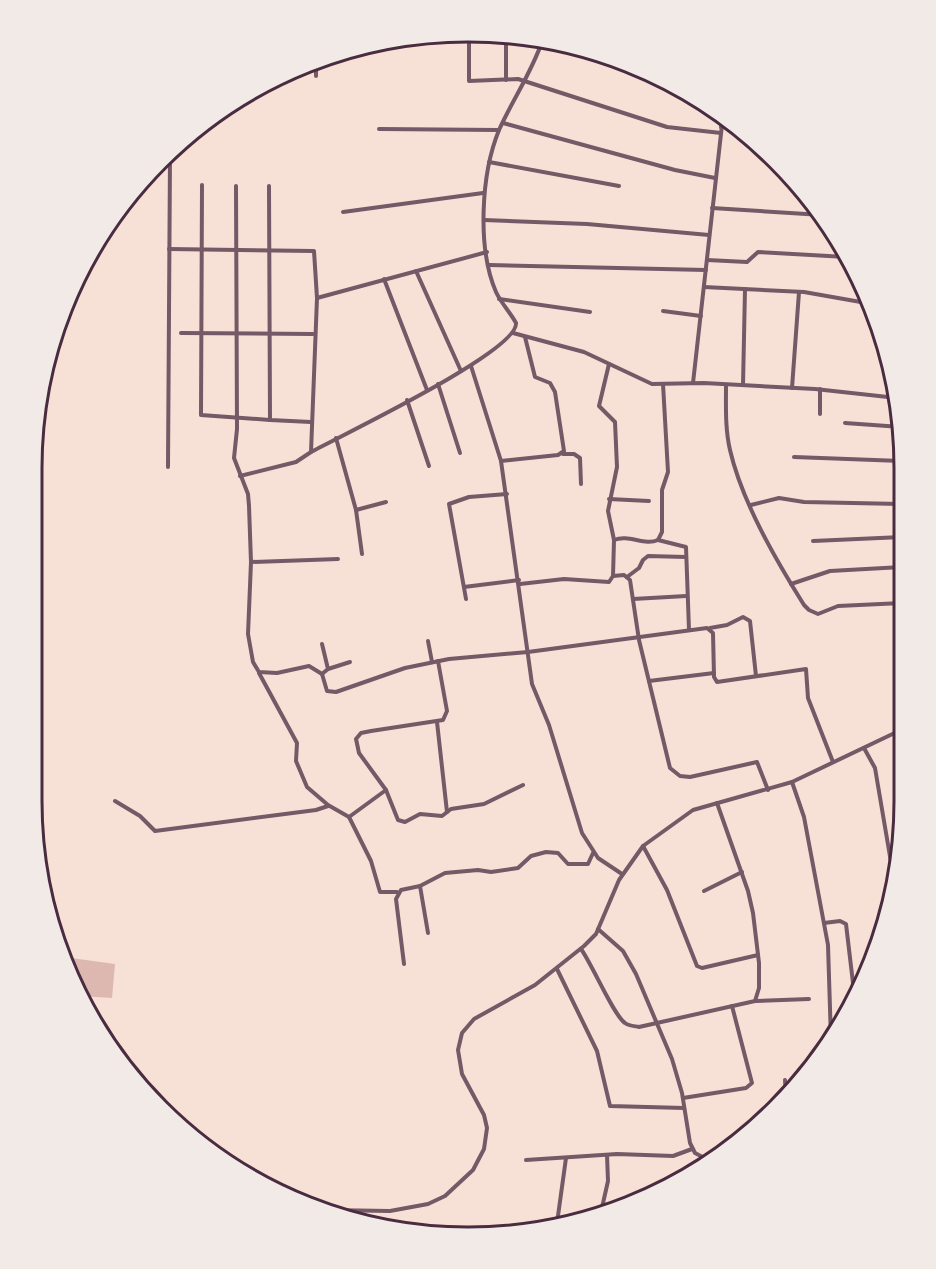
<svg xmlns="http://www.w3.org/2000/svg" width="936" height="1269" font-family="'Roboto Serif',serif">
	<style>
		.water { fill: #dcb8b0 }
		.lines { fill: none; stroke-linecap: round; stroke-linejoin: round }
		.minor { stroke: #755966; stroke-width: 4 }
		.rim { fill: none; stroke: #4a2c40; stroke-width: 3 }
	</style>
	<rect width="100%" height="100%" fill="#f7e1d7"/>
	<path class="water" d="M 64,957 L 115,964 L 112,998 L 80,996 Z"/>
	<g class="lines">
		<g class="minor">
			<path d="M 469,33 L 469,81 L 518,79 L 667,127 L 721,133"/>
			<path d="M 542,42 L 633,66"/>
			<path d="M 316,76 L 316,61"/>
			<path d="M 506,80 L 506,35"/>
			<path d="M 503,123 L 675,170 L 715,178"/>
			<path d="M 721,127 L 739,128"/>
			<path d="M 379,129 L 499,130"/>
			<path d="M 489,162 L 619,186"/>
			<path d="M 202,185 L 201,415 L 270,420"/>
			<path d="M 236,186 L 237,429 L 234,458 L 248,494 L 249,506 L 251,562 L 248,634 L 253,662 L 259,672 L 277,673 L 309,666 L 322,674 L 327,691 L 336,692 L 405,668 L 449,659 L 528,652 L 707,628 L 713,633 L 714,677 L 717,682 L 806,669 L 808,698 L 833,762"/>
			<path d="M 269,186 L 270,420 L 311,422"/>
			<path d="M 712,208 L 822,215"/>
			<path d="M 343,212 L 483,193"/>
			<path d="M 484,220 L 587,224 L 709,235"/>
			<path d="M 169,249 L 314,251 L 317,298 L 311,452"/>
			<path d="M 707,260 L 747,262 L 758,252 L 846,257"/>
			<path d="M 489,265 L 706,270"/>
			<path d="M 416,271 L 461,371"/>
			<path d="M 384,279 L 427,390"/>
			<path d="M 704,287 L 804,292 L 872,304"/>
			<path d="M 317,298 L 487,252"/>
			<path d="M 499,299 L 590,312"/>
			<path d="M 663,311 L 701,316"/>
			<path d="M 181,333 L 313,334"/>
			<path d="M 513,333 L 584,352 L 652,384 L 704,383 L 815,389 L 897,398"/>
			<path d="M 609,364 L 599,406 L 615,422 L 617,467 L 608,511 L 614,540"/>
			<path d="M 471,366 L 501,461 L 532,684 L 549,725 L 582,833 L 598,858 L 622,874"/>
			<path d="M 693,383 L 723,116"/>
			<path d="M 438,384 L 460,453"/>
			<path d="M 726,385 C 726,406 725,429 730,450 C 742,502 776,560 804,605 L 809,610 L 818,614 L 838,606 L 902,603"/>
			<path d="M 743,385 L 745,289"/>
			<path d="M 792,388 L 799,292"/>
			<path d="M 407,400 L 429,466"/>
			<path d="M 820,414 L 820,389"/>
			<path d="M 845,423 L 901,427"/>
			<path d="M 336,438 L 356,510 L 362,554"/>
			<path d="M 563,454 L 574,454 L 580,458 L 581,484"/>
			<path d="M 794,457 L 901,461"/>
			<path d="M 501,461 L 558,455 L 564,451 L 555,392 L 550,383 L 535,377 L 525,337"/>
			<path d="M 168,467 L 170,156"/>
			<path d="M 240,476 L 296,462 L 311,452 C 340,436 519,351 516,323 C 510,312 501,303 496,292 C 477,248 481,174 499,130 C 513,99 532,72 543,39"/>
			<path d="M 609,499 L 649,501"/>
			<path d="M 751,505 L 779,498 L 804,502 L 901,504"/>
			<path d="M 356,510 L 386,502"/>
			<path d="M 658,540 L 686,547 L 689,630"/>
			<path d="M 813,541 L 902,537"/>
			<path d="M 251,562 L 338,559"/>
			<path d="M 613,576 L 624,575 L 630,580 L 639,640 L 670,768 L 680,776 L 690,777 L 757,762 L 768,790"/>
			<path d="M 627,577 L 639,568 L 643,560 L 648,556 L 686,557"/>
			<path d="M 520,584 L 564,579 L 609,582 L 613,576 L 614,540 C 629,534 644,546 658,540 L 662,532 L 662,490 L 668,472 L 663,384"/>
			<path d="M 791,584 L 830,571 L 902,567"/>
			<path d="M 464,587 L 519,580"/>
			<path d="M 466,599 L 449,504 L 469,497 L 507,494"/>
			<path d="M 633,599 L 686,596"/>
			<path d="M 710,628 L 727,625 L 743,617 L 750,621 L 756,676"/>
			<path d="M 428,641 L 432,662"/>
			<path d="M 438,661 L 447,711 L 443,720 L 371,731 L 361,733 L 356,739 L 359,753 L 386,790 L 398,820 L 405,822 L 420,814 L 442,816 L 451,809 L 484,804 L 523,785"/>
			<path d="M 328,669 L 350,662"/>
			<path d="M 259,673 L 297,743 L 296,761 L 307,787 L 328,805 L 349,817 L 371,861 L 380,892 L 397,892"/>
			<path d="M 322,674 L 328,669 L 322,644"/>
			<path d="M 649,681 L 714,673"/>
			<path d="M 437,722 L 447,812"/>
			<path d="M 864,748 L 875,768 L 894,880"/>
			<path d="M 792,782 L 804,817 L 828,945 L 831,1040"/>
			<path d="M 115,801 L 140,816 L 155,831 L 316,810 L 328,806"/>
			<path d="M 349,817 L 386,790"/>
			<path d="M 643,846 L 667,890 L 697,966 L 702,968 L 758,955"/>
			<path d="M 420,886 L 428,933"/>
			<path d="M 704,891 L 742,872"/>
			<path d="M 824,923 L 840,921 L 846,924 L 855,1000"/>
			<path d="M 598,929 L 623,951 L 636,974 L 672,1059 L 682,1093 L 690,1143 L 695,1153 L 710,1161"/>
			<path d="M 581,949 C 592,964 614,1016 625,1023 C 629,1026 634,1026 639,1027 L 755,1001 L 759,988 L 759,963 L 753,913 L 748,891 L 717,803"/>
			<path d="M 404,964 L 396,899 L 401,890 L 420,886 L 445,873 L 478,870 L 491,872 L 518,868 L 531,856 L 546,852 L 558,853 L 568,864 L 588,864 L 593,853"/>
			<path d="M 557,969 L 597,1051 L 610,1106 L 684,1108"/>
			<path d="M 756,1001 L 809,999"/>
			<path d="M 785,1080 L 786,1098"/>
			<path d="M 683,1098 L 746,1088 L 752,1083 L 732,1006"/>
			<path d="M 526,1160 L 617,1154 L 673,1156 L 692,1149"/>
			<path d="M 327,1210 L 390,1211 L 428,1204 L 445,1196 L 473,1170 L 484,1149 L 487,1128 L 484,1115 L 462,1074 L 458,1050 L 462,1033 L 474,1019 L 535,985 L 584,946 L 596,934 L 619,880 L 643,846 L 693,810 L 792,782 L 903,729"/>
			<path d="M 601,1212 L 608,1181 L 607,1155"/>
			<path d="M 557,1223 L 566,1158"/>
		</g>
	</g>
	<path d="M0 0H936V1269H0ZM468 42H468A426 426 0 0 1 894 468V801A426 426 0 0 1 468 1227H468A426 426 0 0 1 42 801V468A426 426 0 0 1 468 42Z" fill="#f1eae7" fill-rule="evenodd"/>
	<path class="rim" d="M468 42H468A426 426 0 0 1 894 468V801A426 426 0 0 1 468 1227H468A426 426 0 0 1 42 801V468A426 426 0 0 1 468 42Z"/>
</svg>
